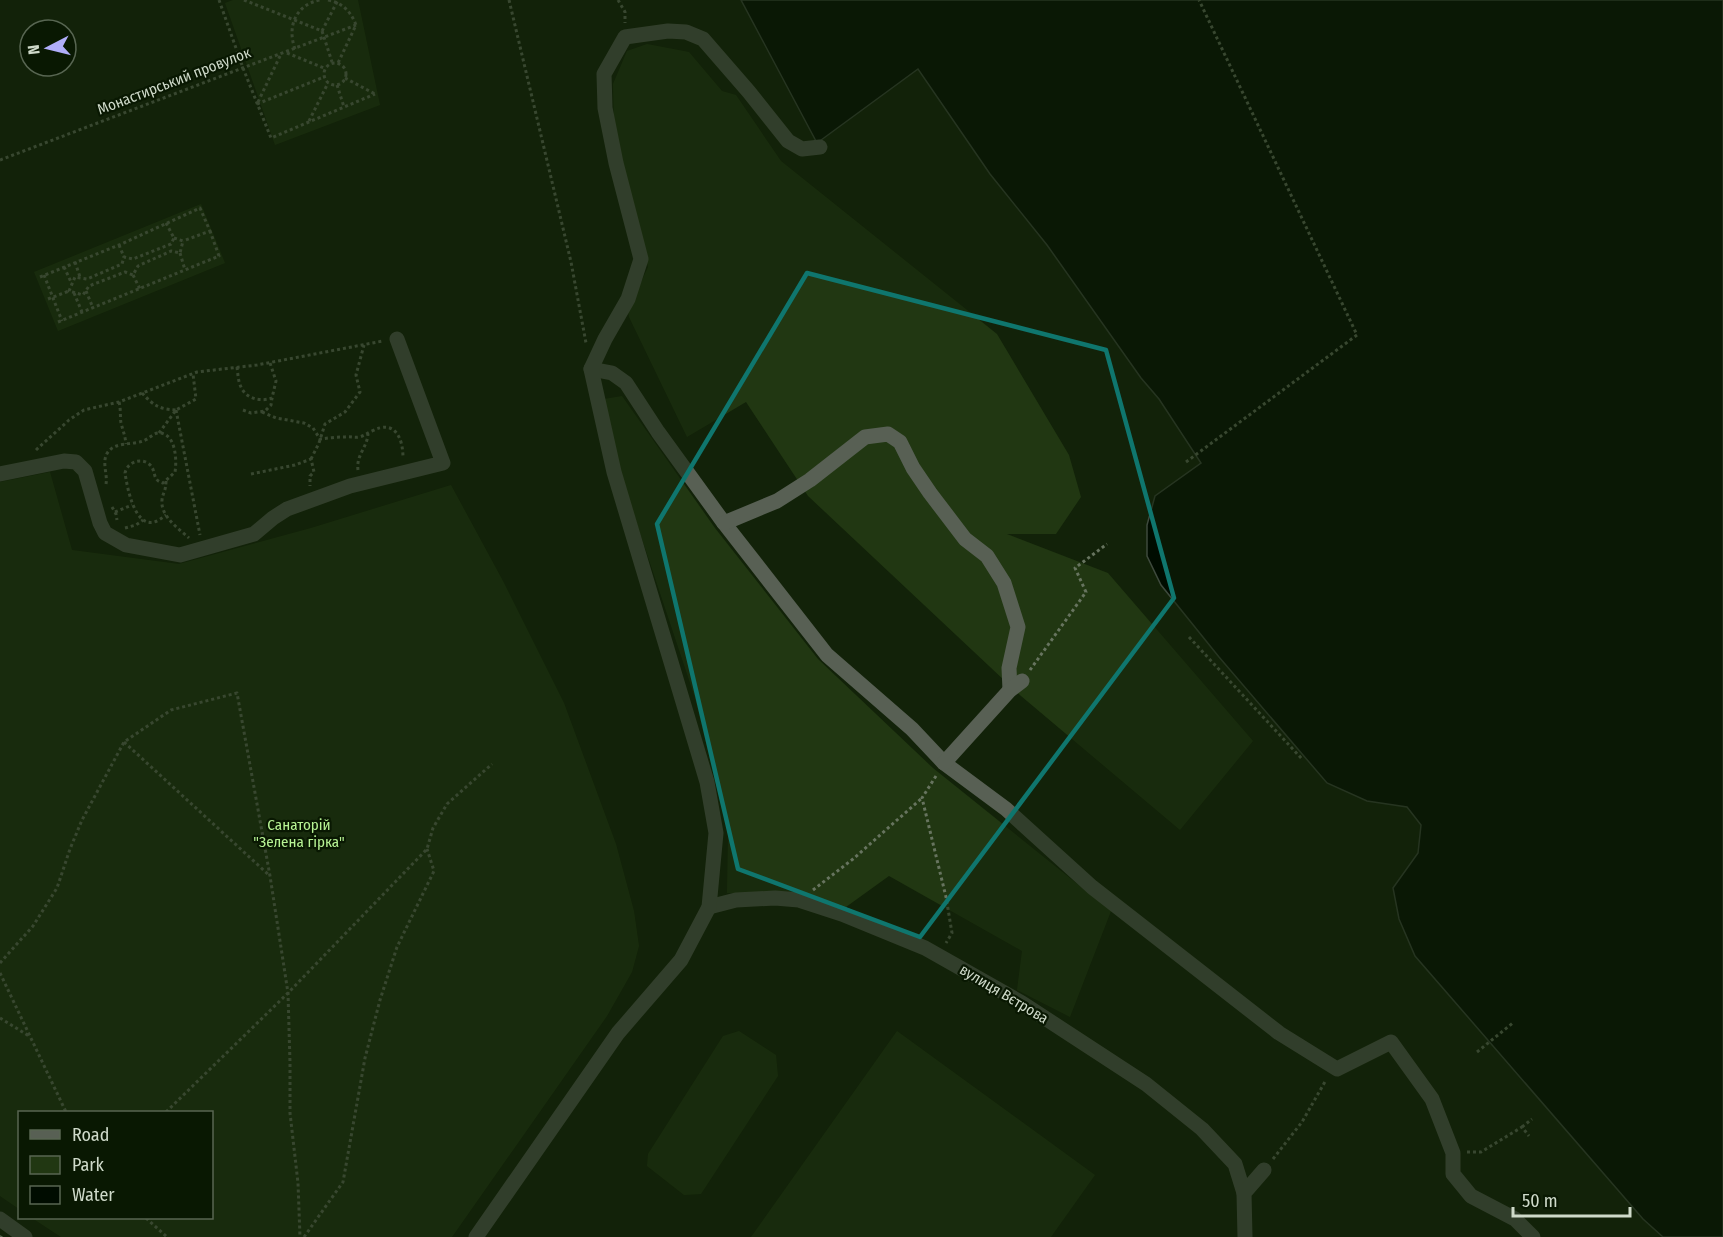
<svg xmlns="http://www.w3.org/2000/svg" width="1723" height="1237" font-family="'Fira Sans Condensed',sans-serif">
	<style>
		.green { fill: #213712 }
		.water { fill: #000c00; stroke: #3e4a3d; stroke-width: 1.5 }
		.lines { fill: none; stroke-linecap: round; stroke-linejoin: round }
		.path { stroke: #67745f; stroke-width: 3; stroke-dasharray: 3 3; stroke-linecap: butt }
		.minor { stroke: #586054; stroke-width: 15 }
		.tram { stroke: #a9b5a3; stroke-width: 1.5 }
		.marked { fill: none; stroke: #0f766e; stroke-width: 4.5; stroke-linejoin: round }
		.labels { text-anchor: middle; stroke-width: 4.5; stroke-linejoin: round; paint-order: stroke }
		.street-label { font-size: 15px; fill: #cfdaca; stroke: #091802 }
		.park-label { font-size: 15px; fill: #b7f394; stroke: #091802 }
	</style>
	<rect width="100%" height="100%" fill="#122209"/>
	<g class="green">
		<path d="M 233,0 L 358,0 L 380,105 L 275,145 L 225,3 Z"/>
		<path d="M 647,44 L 689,52 L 722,91 L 736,95 L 781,161 L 997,334 L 1069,455 L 1081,497 L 1056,534 L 1007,534 L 1108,573 L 1253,741 L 1180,830 L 1021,696 L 808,496 L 746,402 L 687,437 L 629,317 L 628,311 L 648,267 L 614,127 L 613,84 L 627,51 Z"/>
		<path d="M 201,204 L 225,263 L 58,331 L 34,272 Z"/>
		<path d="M 622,396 L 715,528 L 818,659 L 933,768 L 1111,911 L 1070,1017 L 1017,990 L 1022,951 L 889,876 L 846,907 L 787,893 L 727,893 L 728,834 L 695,698 L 612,449 L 604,399 Z"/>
		<path d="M 50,472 L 72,550 L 179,564 L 311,528 L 451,485 L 503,581 L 564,703 L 616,844 L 634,911 L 639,946 L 632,972 L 607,1016 L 452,1237 L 61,1237 L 32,1218 L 212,1218 L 212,1112 L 20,1112 L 19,1209 L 0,1196 L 0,482 Z"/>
		<path d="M 739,1031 L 776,1055 L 778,1076 L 701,1194 L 684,1195 L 647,1166 L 648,1154 L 723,1036 Z"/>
		<path d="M 897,1031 L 1095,1175 L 1051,1237 L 751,1237 Z"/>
	</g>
	<path class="water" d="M 741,0 L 1723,0 L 1723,1237 L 1663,1237 L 1643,1219 L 1415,956 L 1399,919 L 1393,888 L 1418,853 L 1421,825 L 1407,807 L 1367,801 L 1327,783 L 1219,657 L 1161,585 L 1147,556 L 1147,525 L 1155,496 L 1201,463 L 1159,399 L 1141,378 L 1047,245 L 990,174 L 918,69 L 817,143 Z"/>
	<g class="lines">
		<g class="path">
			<path d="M 219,0 L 243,68 L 271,138 L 375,94"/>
			<path d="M 244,0 L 322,31 L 332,62"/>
			<path d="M 328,0 C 343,3 351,12 356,25 L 338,63"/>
			<path d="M 509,0 L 571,262 L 586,343"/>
			<path d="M 618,0 L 625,12 L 625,23"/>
			<path d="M 322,31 L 338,0"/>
			<path d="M 295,49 C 287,27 295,5 320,0"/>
			<path d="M 287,53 L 324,68"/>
			<circle cx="335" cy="74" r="11"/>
			<path d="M 345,78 L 375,94"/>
			<path d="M 337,85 L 344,107"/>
			<path d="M 258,102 L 281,54"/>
			<path d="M 257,104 L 324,77"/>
			<path d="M 309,121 L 328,83"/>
			<path d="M 0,160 L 356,25"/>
			<path d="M 166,223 L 174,238"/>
			<path d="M 174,238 L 183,241 L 180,253 L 171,251 L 138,266 L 133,275 L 125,272 L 89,286 L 83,295 L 69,291 L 75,277 L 87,279 L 122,264 L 124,257 L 133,259 L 171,244 Z"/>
			<path d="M 119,245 L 124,257"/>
			<path d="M 180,253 L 185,270"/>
			<path d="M 75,262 L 80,277"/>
			<path d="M 64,267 L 72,284"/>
			<path d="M 44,275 L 62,321"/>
			<path d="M 133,275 L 140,289"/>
			<path d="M 40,277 L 119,245 L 200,208 L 210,231 L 183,241"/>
			<path d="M 86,291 L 93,308"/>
			<path d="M 74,293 L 82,312"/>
			<path d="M 48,299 L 69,291"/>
			<path d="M 58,322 L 219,256 L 210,231"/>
			<path d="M 237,367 C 238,374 238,381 241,387 C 246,399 261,402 272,398 L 276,381 L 270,363"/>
			<path d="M 142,393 C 154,406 159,409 176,410"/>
			<path d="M 119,402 C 121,409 120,418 121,423 C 123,431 125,435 126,444"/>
			<path d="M 176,410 L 200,535"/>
			<path d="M 243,410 L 251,413 L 265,411 L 271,405 L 272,398"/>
			<path d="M 262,412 L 276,418 L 304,423 L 313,428 L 320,439 C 328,438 337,437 345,437 C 350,436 354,438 359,437 C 364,436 367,433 372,431 C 395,419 403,438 403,458"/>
			<path d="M 159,433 L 176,410 L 196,399 L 193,374"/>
			<path d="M 36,450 L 69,420 L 84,410 L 119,402 L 197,372 L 257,365 L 383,341"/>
			<path d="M 311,459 L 319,443 L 325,424 L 345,412 L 360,392 L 356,375 L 364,345"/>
			<path d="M 1186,462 L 1357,335 L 1199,0"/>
			<path d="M 358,470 C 356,455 367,448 368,434"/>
			<path d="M 251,474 L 295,465 L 311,459 L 314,472 L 310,476 L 310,486"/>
			<path d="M 166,481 C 166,491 163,492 162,500 C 160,516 179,529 189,538"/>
			<path d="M 106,484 C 108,475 101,461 108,452 C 115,442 132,445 143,441 C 149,439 153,433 159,433 C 176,433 177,461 175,472 L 163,483 C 151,480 157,470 149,464 C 140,457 127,463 125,473 C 127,486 134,527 154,522 C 158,521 162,518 166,515"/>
			<path d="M 112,507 L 116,514 L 117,520"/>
			<path d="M 115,512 L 132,505"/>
			<path d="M 125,528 L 136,525 L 143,520"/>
			<path d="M 1189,637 L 1302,759"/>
			<path d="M 1030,670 L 1086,592 L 1075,568 L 1107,544"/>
			<path d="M 124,742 L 270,876"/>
			<path d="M 936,776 L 922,798 L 946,897 L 952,933 L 946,943"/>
			<path d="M 813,890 L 853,859 L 922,798"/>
			<path d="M 0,963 L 33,926 L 57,888 L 70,849 L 82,820 L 124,742 L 171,710 L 237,693 L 270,876 L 288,993 L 290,1063 L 290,1113 L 298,1183 L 300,1237"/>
			<path d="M 0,973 L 66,1112"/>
			<path d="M 0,1018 L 29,1036"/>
			<path d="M 1477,1052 L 1514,1022"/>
			<path d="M 166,1112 L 288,993 L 427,849 L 433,828 L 447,804 L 492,764"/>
			<path d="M 1522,1127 L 1532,1119"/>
			<path d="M 1467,1152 L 1481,1152 L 1522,1127 L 1529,1136"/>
			<path d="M 1273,1159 L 1302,1122 L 1326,1080"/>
			<path d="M 146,1218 L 167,1237"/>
			<path d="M 304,1237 L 343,1182 L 365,1058 L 380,1000 L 397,947 L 434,871 L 427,849"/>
		</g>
		<g class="minor">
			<path d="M 591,369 L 612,373 L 626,383 L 658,432 L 724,523 L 827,655 L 912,729 L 944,763 L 1006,809 L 1092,887 L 1279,1033 L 1337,1069 L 1391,1042 L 1432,1099 L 1453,1153 L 1453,1174 L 1471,1196 L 1515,1219 L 1533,1237"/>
			<path d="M 0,474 L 64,461 L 76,462 L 85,471 L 100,523 L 105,533 L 126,545 L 180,555 L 254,534 L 273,518 L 287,509 L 350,486 L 443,463 L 397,339"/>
			<path d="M 724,523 L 777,501 L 810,480 L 865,437 L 888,434 L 900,442 L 913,468 L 930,493 L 965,539 L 987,556 L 1004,583 L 1018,627 L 1009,668 L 1010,690"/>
			<path d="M 944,763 L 1010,690 L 1022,681"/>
			<path d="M 709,907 L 736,900 L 775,898 L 799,900 L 842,914 L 925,948 L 1022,1003 L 1146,1084 L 1202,1129 L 1235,1164 L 1244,1193"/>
			<path d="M 0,1219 L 25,1237"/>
			<path d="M 476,1237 L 618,1033 L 681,960 L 709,907 L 716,833 L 707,782 L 614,472 L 591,369 L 605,339 L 628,299 L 641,259 L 616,163 L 605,108 L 604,74 L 625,37 L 668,31 L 686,32 L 703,39 L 749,92 L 788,141 L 802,149 L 820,147"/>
			<path d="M 1245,1237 L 1244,1193 L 1264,1170"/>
		</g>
		<path class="tram" d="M 0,1236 L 2,1237"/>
	</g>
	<path d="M0 0H1723V1237H0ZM 807,273 L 1106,350 L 1174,598 L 920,937 L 738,869 L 657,524 Z" fill="#122209" fill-opacity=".55" fill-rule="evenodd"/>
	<path class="marked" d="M 807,273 L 1106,350 L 1174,598 L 920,937 L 738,869 L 657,524 Z"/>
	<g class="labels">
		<g class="street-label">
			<text transform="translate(174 81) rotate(-21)" y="5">Монастирський провулок</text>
			<text transform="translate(1004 994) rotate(31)" y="5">вулиця Вєтрова</text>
		</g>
		<g class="park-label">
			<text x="299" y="830">Санаторій<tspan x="299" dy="17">"Зелена гірка"</tspan></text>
		</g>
	</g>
	<rect x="18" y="1111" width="195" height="108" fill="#091802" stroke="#586652" stroke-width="1.5"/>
	<rect x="30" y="1130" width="30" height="9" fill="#586054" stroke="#586652" stroke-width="1.5"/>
	<text x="72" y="1141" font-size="18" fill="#cfdaca">Road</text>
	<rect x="30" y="1156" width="30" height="18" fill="#213712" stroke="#586652" stroke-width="1.5"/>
	<text x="72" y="1171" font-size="18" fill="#cfdaca">Park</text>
	<rect x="30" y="1186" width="30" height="18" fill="#000c00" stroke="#586652" stroke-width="1.5"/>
	<text x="72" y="1201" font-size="18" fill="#cfdaca">Water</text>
	<g transform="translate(48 48) rotate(263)"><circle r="28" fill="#091802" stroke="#586652" stroke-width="1.5"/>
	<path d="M0-4.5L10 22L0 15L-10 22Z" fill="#b0aefa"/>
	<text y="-9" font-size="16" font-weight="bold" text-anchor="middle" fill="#cfdaca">N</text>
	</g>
	<path d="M1513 1207v9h117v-9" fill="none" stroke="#cfdaca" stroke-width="3"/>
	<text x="1522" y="1207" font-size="18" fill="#cfdaca" stroke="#091802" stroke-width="4.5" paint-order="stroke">50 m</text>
</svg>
